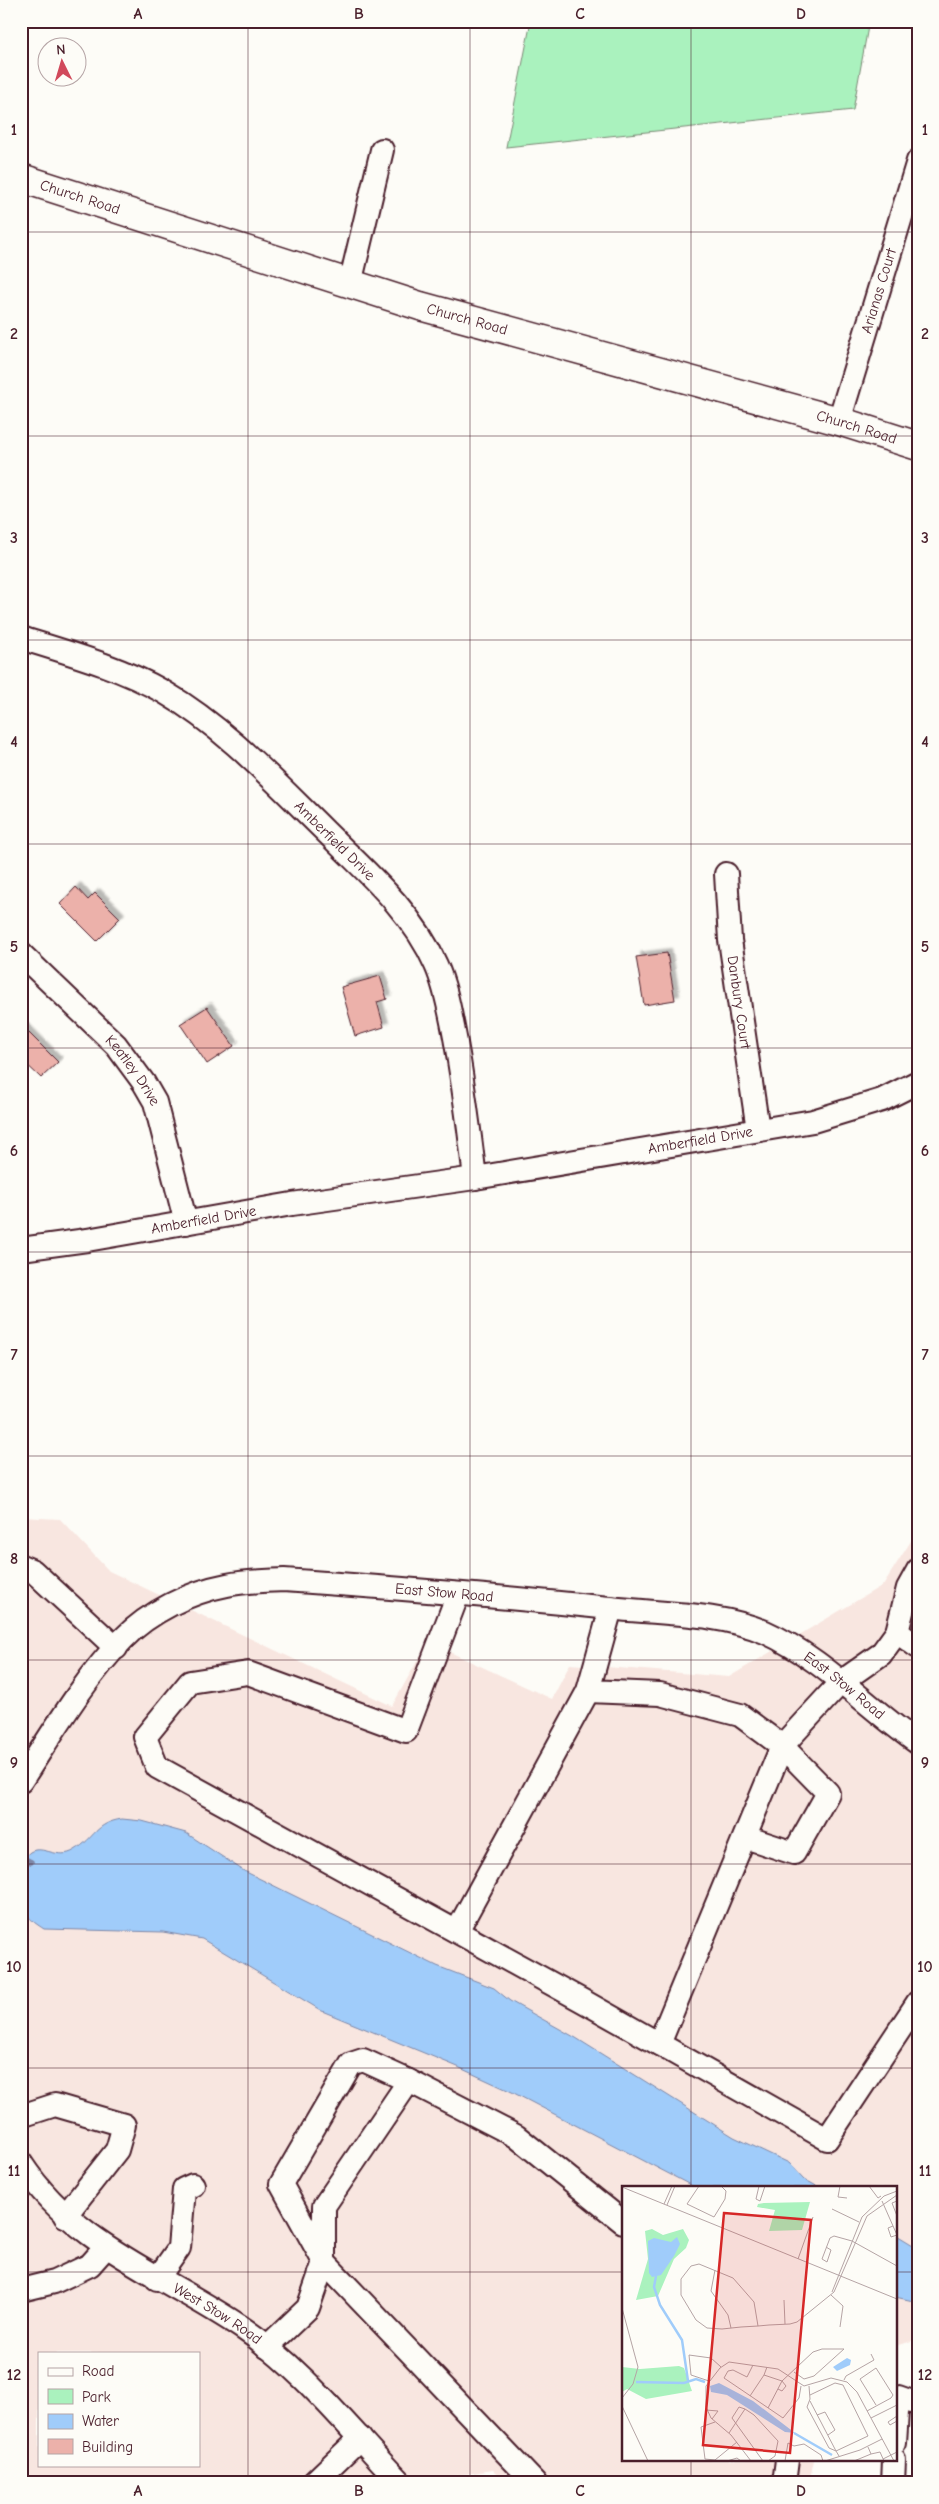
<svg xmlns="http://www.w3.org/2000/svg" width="939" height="2504" font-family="'Comic Neue',sans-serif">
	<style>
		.built { fill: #f8e6e0; fill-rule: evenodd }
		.green { fill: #aaf2be; stroke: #7a8874 }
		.water { fill: #a0ccfa; stroke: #7e87a7 }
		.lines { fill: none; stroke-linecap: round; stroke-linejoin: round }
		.stream { stroke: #7e87a7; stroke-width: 5.5 }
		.building { fill: #ecb1aa; stroke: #4a1f2b; filter: url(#shadow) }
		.minor-casing { stroke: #4a1f2b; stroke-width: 26 }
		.major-casing { stroke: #4a1f2b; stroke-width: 31 }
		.minor { stroke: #fdfcf7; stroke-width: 22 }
		.major { stroke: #fdfcf7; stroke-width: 28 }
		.grid { fill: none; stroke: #4a1f2b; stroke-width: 1; stroke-opacity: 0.55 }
		.labels { text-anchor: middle; stroke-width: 4; stroke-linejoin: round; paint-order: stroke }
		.street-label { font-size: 15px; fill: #4a1f2b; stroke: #fdfcf7 }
		.inset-river { fill: none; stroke: #a0ccfa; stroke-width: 2.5 }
		.inset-road { fill: none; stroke: #b5a4a5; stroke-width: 1 }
		.view { fill: #d62828; fill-opacity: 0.15; stroke: #d62828; stroke-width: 2.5 }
		.inset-edge { fill: none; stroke: #4a1f2b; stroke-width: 2.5 }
		.neatline { fill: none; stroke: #4a1f2b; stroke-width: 2 }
		.grid-label { font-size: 16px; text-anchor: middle; font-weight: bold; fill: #4a1f2b }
	</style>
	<defs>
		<filter id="shadow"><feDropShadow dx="4.5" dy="-4.5" stdDeviation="1" flood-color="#0004"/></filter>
	</defs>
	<rect width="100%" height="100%" fill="#fdfcf7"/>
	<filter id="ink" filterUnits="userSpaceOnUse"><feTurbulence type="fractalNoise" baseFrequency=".02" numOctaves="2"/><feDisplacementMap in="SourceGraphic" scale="10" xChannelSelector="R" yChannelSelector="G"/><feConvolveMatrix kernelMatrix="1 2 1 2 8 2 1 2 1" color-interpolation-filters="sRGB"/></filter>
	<g filter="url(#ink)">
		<path class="built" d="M 21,1517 L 60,1519 L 109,1571 L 392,1706 L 428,1642 L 552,1699 L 570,1664 L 729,1677 L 883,1585 L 918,1530 L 918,2339 L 895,2346 L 895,2188 L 623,2188 L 623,2460 L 814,2460 L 809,2483 L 506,2483 L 493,2470 L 410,2483 L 21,2483 ZM 39,2353 L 199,2353 L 199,2465 L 39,2465 Z"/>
		<path class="green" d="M 531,21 L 869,21 L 853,110 L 506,147 Z"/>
		<g class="water">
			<path d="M 122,1819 L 142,1821 L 186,1833 L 244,1871 L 437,1966 L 494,1988 L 510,2001 L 576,2038 L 734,2137 L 789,2163 L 804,2179 L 820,2188 L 696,2188 L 512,2092 L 458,2067 L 322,2011 L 202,1939 L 163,1932 L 44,1929 C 38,1925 31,1921 27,1914 C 19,1899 14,1863 30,1852 C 43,1844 58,1861 75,1850 C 95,1838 95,1823 122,1819 Z"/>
			<path d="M 895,2234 L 918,2248 L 918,2302 L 895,2297 Z"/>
		</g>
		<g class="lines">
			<path class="stream" d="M 21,1857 L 31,1862"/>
		</g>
		<g class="building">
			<path d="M 76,887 L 88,900 L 95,893 L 120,918 L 97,941 L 60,904 Z"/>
			<path d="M 667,953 L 675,1000 L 644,1005 L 636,957 Z"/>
			<path d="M 380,976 L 387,999 L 377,1002 L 384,1027 L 355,1036 L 341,987 Z"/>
			<path d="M 207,1007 L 234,1046 L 207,1064 L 180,1024 Z"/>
			<path d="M 21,1025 L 58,1062 L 41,1078 L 21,1059 Z"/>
		</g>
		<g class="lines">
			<defs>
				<g id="minor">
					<path d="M 350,284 L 382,150"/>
					<path id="s1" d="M 839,421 L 918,161"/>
					<path id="s2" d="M 21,638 C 69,653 120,667 164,692 C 224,727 273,780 322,828 C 364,870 412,910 436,965 C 445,985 449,1007 453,1027 C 463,1077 469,1128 475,1178"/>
					<path id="s3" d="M 726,874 L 730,940 L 758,1130"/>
					<path id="s4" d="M 21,954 L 116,1045 L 144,1083 L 155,1102 L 186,1223"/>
					<path id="s5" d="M 21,1249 L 87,1240 L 292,1204 L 475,1178 L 813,1121 L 882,1100 L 918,1082"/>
					<path d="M 21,1566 L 33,1571 L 116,1648"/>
					<path d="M 458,1594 L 406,1731 L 248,1673 L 190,1682 L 145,1737 L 157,1767 L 583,2001 L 827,2139 L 918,2002"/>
					<path d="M 611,1608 L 588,1691 L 660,1694 L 740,1715 L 782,1746 L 841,1682 L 881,1654 L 897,1632 L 908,1588 L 918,1570"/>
					<path d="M 897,1632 L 918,1647"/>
					<path id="s6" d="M 21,1781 C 52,1734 84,1679 123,1639 C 149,1612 190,1592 227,1585 C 246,1581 264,1581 284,1580 C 396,1588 508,1597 619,1609 C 667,1614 720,1613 765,1632 C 823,1658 866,1707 918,1743"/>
					<path d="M 457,1931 L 588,1691"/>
					<path d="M 659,2044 L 782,1746 L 828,1793 L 794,1853 L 745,1837"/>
					<path d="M 409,2081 L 363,2060 L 351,2064 L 281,2184 L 324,2262 L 535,2483"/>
					<path d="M 21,2116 L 55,2105 L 124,2125 L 117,2150 L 65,2216"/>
					<path id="s7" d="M 21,2163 C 74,2245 164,2275 241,2327 C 302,2368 350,2430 401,2483"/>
					<path d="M 157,2279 L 179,2248 L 184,2189 L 193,2185"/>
					<path d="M 21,2290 L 54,2282 L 90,2265 L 106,2247"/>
					<path d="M 267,2347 L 308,2308 L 324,2262 L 324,2206 L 409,2081 L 516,2136 L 623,2222"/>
					<path d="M 895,2443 L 898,2397 L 918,2404"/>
					<path d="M 313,2483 L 360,2438"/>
					<path d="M 784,2483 L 787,2460"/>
					<path d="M 893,2483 L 894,2460"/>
				</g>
				<g id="major">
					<path id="s8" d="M 21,178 L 420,306 L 839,421 L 918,446"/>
				</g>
			</defs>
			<use href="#minor" class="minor-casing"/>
			<use href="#major" class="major-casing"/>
			<use href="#minor" class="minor"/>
			<use href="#major" class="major"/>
		</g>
	</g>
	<path class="grid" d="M 248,21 L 248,2483M 470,21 L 470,2483M 691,21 L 691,2188M 21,232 L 918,232M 21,436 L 918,436M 21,640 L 918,640M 21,844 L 918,844M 21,1048 L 918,1048M 21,1252 L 918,1252M 21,1456 L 918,1456M 21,1660 L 918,1660M 21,1864 L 918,1864M 21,2068 L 918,2068M 21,2272 L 623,2272M 895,2272 L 918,2272M 691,2460 L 691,2483"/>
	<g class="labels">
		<g class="street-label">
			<text dy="5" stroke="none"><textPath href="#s8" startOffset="62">Church Road</textPath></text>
			<text dy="5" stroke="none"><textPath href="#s1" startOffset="136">Arianas Court</textPath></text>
			<text dy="5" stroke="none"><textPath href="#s8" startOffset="468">Church Road</textPath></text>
			<text dy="5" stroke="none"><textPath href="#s8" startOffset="872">Church Road</textPath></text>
			<text dy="5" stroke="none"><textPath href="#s2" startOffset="380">Amberfield Drive</textPath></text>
			<text dy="5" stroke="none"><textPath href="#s3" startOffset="129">Danbury Court</textPath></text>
			<text dy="5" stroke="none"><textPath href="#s4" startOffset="162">Keatley Drive</textPath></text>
			<text dy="5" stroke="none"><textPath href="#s5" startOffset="688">Amberfield Drive</textPath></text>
			<text dy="5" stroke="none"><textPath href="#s5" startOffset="185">Amberfield Drive</textPath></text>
			<text dy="5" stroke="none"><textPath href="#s6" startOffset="512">East Stow Road</textPath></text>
			<text dy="5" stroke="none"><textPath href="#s6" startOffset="932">East Stow Road</textPath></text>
			<text dy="5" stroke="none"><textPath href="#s7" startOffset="250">West Stow Road</textPath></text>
		</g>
	</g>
	<g transform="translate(622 2186)">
		<rect width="275" height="275" fill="#fdfcf7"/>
		<path d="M 188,16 L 180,44 L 147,45 L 153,24 L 135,21 L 136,18 L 142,17 ZM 30,43 L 41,49 L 61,43 L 67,54 L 64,62 L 52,73 L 36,110 L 14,114 L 26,73 L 23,45 ZM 57,180 L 62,182 L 70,205 L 24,213 L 5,203 L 0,206 L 0,181 L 18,183 Z" fill="#aaf2be"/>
		<path d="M 55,51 L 58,58 L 52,70 L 39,89 L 30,91 L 27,87 L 26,55 L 32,52 L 49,56 ZM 225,172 L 229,174 L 228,179 L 215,185 L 211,181 ZM 97,197 L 131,215 L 173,247 L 163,246 L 105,209 L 89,206 L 88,200 Z" fill="#a0ccfa"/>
		<path class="inset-river" d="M 34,90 L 32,101 L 38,119 L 60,154 L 66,195M 14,196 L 62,197 L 74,193 L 83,196M 172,247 L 210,269"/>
		<path class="inset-road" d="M 77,0 L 65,18 L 92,31 L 103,13 L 104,5 L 99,0M 137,0 L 134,13 L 138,15 L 143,0M 218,0 L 216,11 L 225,12M 247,0 L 256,12 L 259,10M 0,1 L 275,113M 260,15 L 275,49M 275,15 L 270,17 L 275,30M 42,18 L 50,0M 45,19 L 53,0M 210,23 L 237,36M 271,40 L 266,42 L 269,51 L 275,49M 204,61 L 209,64 L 205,76 L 200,73 L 208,52 L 212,50 L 230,55 L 275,80M 176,73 L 191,31M 93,84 L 89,105 L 106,129 L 109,142M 210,106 L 240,31 L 262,10 L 275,5M 209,109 L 221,120 L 218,141M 162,114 L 163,138M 0,122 L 16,181 L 11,198 L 0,212M 136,140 L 132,116 L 111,92 L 77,78 L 69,80 L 59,93 L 59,109 L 74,134 L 85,142 L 100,143 L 119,141 L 136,140 L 147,139 L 168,138 L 175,136 L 212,106 L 245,30 L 275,9M 275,172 L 275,195M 131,179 L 125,191 L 111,184 L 106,185 L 102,192 L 161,232 L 177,212 L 179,200M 145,181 L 142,189 L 160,195 L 191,166 L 200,163 L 222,163 L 192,190 L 182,193 L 172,186M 222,194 L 224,190 L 252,174 L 249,168M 87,195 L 69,189 L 67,169 L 89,172 L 99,181M 187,200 L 188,213 L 185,221 L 207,262 L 214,265 L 217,270M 156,203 L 160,205 L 164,200 L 160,195M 128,210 L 142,189M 188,215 L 214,265 L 246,250 L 221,199 L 213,197 L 188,209M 0,220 L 26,275M 146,222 L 160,195M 123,223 L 117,221 L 110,232 L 141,275M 84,224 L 96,225 L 90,233M 245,225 L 269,212 L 271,209 L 254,182 L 238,193 L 254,219M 195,229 L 203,226 L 213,244 L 206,249M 275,230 L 266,236 L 268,239 L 275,235M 249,232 L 275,219M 107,247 L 123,223 L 132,229 L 156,255 L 153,270 L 146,275M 246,261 L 249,268 L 258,266 L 262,275M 261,273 L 275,266M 93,274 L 83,273 L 79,241 L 93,236M 93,274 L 115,256M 105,275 L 115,272 L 119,275M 129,275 L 109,249 L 89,232 L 84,221 L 84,200 L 98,182 L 107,176 L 156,183 L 182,200 L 209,192 L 225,196 L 235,206 L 272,275M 163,275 L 166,257 L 172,260 L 182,258 L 199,269 L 201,275M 203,275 L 238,264 L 260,253M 232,275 L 249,268"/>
		<path class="view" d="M 102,27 L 189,34 L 168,267 L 81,259 Z"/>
		<rect width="275" height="275" class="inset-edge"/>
	</g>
	<rect width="939" height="2504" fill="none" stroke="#fdfcf7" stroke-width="55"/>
	<rect x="38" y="2352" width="162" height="115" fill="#fdfcf7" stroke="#b5a4a5"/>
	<rect x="48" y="2368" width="25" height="8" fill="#fdfcf7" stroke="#b5a4a5"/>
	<text x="82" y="2376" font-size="15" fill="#4a1f2b">Road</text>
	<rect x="48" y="2389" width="25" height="15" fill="#aaf2be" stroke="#b5a4a5"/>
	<text x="82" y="2402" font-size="15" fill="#4a1f2b">Park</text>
	<rect x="48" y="2414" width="25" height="15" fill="#a0ccfa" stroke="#b5a4a5"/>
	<text x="82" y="2426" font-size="15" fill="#4a1f2b">Water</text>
	<rect x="48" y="2439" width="25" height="15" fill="#ecb1aa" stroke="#b5a4a5"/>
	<text x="82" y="2452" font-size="15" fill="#4a1f2b">Building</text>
	<g transform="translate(62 62) rotate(355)"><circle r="24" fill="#fdfcf7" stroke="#b5a4a5"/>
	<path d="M0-4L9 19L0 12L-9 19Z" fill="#d1495b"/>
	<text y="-8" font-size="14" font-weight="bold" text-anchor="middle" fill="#4a1f2b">N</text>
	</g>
	<rect x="28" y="28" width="884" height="2448" class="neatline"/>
	<g class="grid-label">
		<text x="138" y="19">A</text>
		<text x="359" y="19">B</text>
		<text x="580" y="19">C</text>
		<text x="801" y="19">D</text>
		<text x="14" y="135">1</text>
		<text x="925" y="135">1</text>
		<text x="14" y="339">2</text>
		<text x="925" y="339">2</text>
		<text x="14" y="543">3</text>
		<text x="925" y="543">3</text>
		<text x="14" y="747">4</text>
		<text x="925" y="747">4</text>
		<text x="14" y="952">5</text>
		<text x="925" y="952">5</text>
		<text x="14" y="1156">6</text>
		<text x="925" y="1156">6</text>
		<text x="14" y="1360">7</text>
		<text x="925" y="1360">7</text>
		<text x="14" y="1564">8</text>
		<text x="925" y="1564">8</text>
		<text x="14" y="1768">9</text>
		<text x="925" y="1768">9</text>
		<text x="14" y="1972">10</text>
		<text x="925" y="1972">10</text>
		<text x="14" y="2176">11</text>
		<text x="925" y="2176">11</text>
		<text x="14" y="2380">12</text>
		<text x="925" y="2380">12</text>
		<text x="138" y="2496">A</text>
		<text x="359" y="2496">B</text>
		<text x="580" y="2496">C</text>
		<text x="801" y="2496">D</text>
	</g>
</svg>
